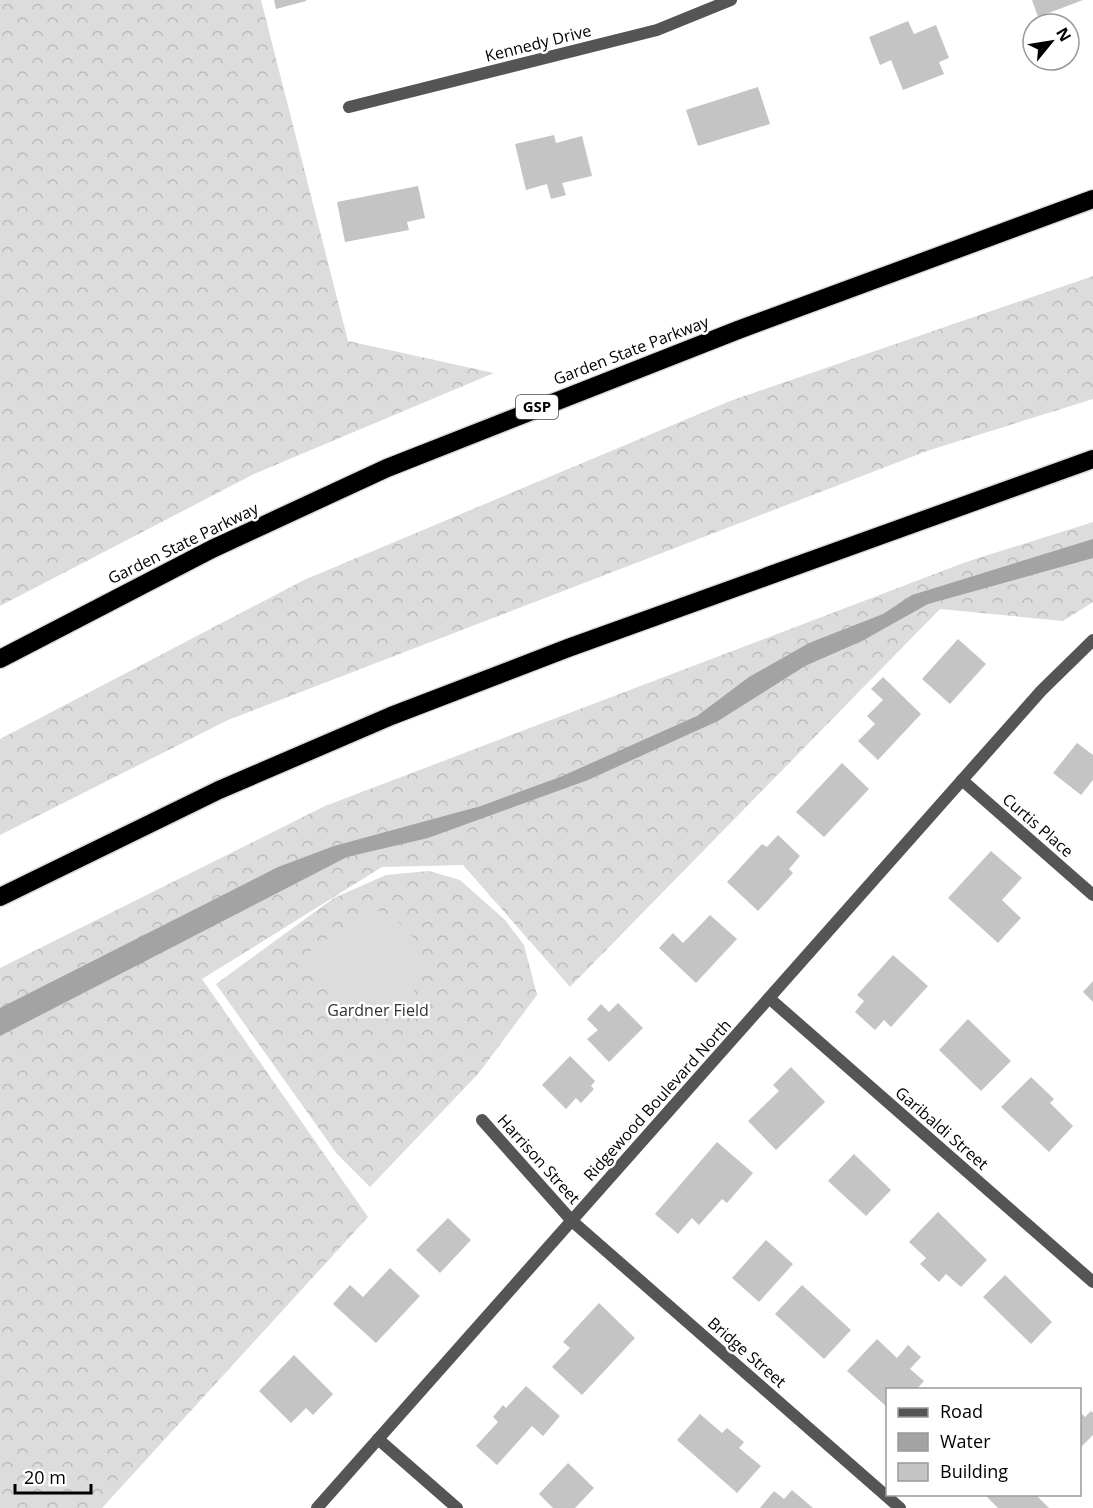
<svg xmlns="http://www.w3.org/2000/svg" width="1093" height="1508" font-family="'Open Sans',sans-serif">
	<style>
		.forest { fill: url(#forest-crowns) }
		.garden { fill: #dcdcdc }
		.water { fill: #a3a3a3 }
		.building { fill: #c4c4c4 }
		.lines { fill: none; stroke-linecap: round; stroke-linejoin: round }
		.motorway-casing { stroke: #dbdbdb; stroke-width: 21 }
		.minor { stroke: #555; stroke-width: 12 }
		.motorway { stroke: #000; stroke-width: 18 }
		.labels { text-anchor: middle; stroke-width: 5; stroke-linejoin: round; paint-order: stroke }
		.shield { fill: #fff; stroke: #4c4c4c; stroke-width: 1.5 }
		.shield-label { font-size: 15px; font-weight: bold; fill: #000 }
		.street-label { font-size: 16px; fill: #000; stroke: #fff }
		.park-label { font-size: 16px; fill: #333; stroke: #fff }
	</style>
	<defs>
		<pattern id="forest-crowns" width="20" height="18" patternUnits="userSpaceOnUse" patternTransform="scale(1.5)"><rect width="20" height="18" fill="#dcdcdc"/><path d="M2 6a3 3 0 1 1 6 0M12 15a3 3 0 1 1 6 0" fill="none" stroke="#bbb"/></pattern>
	</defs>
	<rect width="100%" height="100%" fill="#fff"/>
	<g class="forest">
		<path d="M 0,0 L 261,0 L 348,341 L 494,373 L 254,474 L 0,606 Z"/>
		<path d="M 1093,276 L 1093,399 L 927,451 L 228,720 L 0,835 L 0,739 L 304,580 L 730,401 Z"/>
		<path d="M 1093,522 L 1093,602 L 1063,621 L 940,609 L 570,987 L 463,865 L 382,867 L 202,979 L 368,1217 L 102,1508 L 0,1508 L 0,968 L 325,806 L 966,562 Z"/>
		<path d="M 429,871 L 460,880 L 505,920 L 524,945 L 537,995 L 478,1074 L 370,1187 L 337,1154 L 216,984 L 334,898 L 386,875 Z"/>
	</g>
	<path class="garden" d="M 371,907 C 384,914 401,921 410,933 C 442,976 406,1009 367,1027 L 302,957 Z"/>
	<path class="water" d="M 1093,539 L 1093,558 L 928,604 L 862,641 L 805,666 L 718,721 L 588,780 L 428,838 L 347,857 L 0,1036 L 0,1008 L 278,867 L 334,846 L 481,806 L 560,777 L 697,716 L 749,677 L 809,643 L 883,614 L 912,595 Z"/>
	<g class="building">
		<path d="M 274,0 L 306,0 L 306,1 L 276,9 Z"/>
		<path d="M 1032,0 L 1083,0 L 1038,17 Z"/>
		<path d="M 908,21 L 914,34 L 936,25 L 949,58 L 939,62 L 944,74 L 903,90 L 891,60 L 880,65 L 869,37 Z"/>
		<path d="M 758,87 L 770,124 L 698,146 L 686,110 Z"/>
		<path d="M 554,135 L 556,143 L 582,136 L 592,176 L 562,183 L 566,195 L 551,199 L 547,184 L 526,190 L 515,144 Z"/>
		<path d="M 418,186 L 425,218 L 407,222 L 409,230 L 345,242 L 337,202 Z"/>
		<path d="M 958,639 L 986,664 L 950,704 L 922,679 Z"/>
		<path d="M 883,677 L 921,714 L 878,760 L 858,741 L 875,724 L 867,716 L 883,700 L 871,689 Z"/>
		<path d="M 1077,743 L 1093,755 L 1093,780 L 1081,795 L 1053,773 Z"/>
		<path d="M 842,763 L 869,789 L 824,837 L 796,812 Z"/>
		<path d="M 778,835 L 800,856 L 789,869 L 793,873 L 758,911 L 727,882 L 762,844 L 767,847 Z"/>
		<path d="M 991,851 L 1022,878 L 1002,900 L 1021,918 L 998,943 L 948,898 Z"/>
		<path d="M 710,915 L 737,939 L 696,983 L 659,948 L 673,933 L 683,943 Z"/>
		<path d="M 893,955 L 928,986 L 891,1027 L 884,1020 L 875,1030 L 855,1012 L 864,1001 L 857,995 Z"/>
		<path d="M 1093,981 L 1093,1002 L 1083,992 Z"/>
		<path d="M 618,1003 L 643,1028 L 609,1062 L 587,1039 L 598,1030 L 587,1019 L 601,1004 L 609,1012 Z"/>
		<path d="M 968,1019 L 1011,1061 L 981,1091 L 939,1050 Z"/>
		<path d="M 570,1056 L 595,1081 L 591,1086 L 594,1089 L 581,1103 L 576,1098 L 566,1109 L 542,1085 Z"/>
		<path d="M 791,1067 L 825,1102 L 776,1150 L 748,1121 L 779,1091 L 773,1085 Z"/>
		<path d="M 1031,1077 L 1054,1099 L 1050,1103 L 1073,1126 L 1049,1152 L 1001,1107 Z"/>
		<path d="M 717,1142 L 753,1173 L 727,1203 L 722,1199 L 699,1225 L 692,1218 L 678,1234 L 655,1214 Z"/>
		<path d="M 854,1154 L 891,1190 L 866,1216 L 828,1181 Z"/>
		<path d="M 938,1212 L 987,1260 L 961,1287 L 946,1274 L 939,1282 L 920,1264 L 926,1258 L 909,1242 Z"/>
		<path d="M 448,1218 L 471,1240 L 440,1273 L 416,1250 Z"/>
		<path d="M 766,1240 L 793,1264 L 759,1302 L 732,1278 Z"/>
		<path d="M 390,1268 L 420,1296 L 376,1343 L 333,1304 L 350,1285 L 363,1297 Z"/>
		<path d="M 1005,1275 L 1052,1322 L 1031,1344 L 983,1297 Z"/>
		<path d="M 802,1285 L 851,1330 L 824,1359 L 775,1314 Z"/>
		<path d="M 599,1303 L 635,1338 L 582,1395 L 552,1367 L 570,1348 L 563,1342 Z"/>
		<path d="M 877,1339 L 897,1358 L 908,1345 L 921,1357 L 910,1369 L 924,1381 L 916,1390 L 888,1390 L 888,1408 L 847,1371 Z"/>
		<path d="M 294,1355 L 333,1394 L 313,1415 L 306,1408 L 291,1423 L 259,1391 Z"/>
		<path d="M 526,1386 L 560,1416 L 543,1436 L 532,1426 L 497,1465 L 476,1446 L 498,1422 L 493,1417 L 503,1405 L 506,1408 Z"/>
		<path d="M 1091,1411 L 1093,1413 L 1093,1435 L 1081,1447 L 1080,1412 L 1085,1417 Z"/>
		<path d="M 700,1414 L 722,1433 L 727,1428 L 744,1442 L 739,1448 L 761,1466 L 737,1493 L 677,1440 Z"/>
		<path d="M 568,1463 L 594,1488 L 575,1508 L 553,1508 L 539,1494 Z"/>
		<path d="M 792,1490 L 813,1508 L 760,1508 L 774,1491 L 784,1499 Z"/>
		<path d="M 984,1494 L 1035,1494 L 1049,1508 L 998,1508 Z"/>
	</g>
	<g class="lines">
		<defs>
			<g id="motorway">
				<path d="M 0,659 L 212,549 L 387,468 L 738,330 L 1093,199"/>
				<path d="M 0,897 L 219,790 L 391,716 L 568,648 L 1093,459"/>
			</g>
		</defs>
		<use href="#motorway" class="motorway-casing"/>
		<g class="minor">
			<path d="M 349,107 L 657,30 L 731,0"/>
			<path d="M 962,780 L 1093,895"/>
			<path d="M 769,998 L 1093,1282"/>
			<path d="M 482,1120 L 572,1221 L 900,1508"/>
			<path d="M 378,1439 L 457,1508"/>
			<path d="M 317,1508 L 1041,691 L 1093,640"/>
		</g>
		<use href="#motorway" class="motorway"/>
	</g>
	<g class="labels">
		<rect class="shield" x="516" y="395" width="42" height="24" rx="4.5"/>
		<g class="shield-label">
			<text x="537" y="412">GSP</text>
		</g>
		<g class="street-label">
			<text transform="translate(538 43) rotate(-14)" y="6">Kennedy Drive</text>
			<text transform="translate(631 350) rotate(-21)" y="6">Garden State Parkway</text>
			<text transform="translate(183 543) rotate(-26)" y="6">Garden State Parkway</text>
			<text transform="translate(1038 825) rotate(41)" y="6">Curtis Place</text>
			<text transform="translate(657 1100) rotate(-48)" y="6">Ridgewood Boulevard North</text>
			<text transform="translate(942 1128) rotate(41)" y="6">Garibaldi Street</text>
			<text transform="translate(539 1159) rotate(48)" y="6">Harrison Street</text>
			<text transform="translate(747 1352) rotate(41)" y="6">Bridge Street</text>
		</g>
		<g class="park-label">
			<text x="378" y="1016">Gardner Field</text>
		</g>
	</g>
	<rect x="886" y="1388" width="195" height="108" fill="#ffffff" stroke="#999999" stroke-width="1.5"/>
	<rect x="898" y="1408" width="30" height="9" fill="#555555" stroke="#999999" stroke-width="1.5"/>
	<text x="940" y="1418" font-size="18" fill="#000000">Road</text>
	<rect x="898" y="1433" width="30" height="18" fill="#a3a3a3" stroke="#999999" stroke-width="1.5"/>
	<text x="940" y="1448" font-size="18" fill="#000000">Water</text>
	<rect x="898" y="1463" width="30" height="18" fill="#c4c4c4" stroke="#999999" stroke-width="1.5"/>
	<text x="940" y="1478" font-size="18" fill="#000000">Building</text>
	<g transform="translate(1051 42) rotate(60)"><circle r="28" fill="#ffffff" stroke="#999999" stroke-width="1.5"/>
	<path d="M0-4.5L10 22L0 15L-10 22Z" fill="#000000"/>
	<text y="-9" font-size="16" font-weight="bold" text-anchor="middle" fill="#000000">N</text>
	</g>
	<path d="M15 1484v9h76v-9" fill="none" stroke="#000000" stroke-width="3"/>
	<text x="24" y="1484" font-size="18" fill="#000000" stroke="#ffffff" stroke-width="4.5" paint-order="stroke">20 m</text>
</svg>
